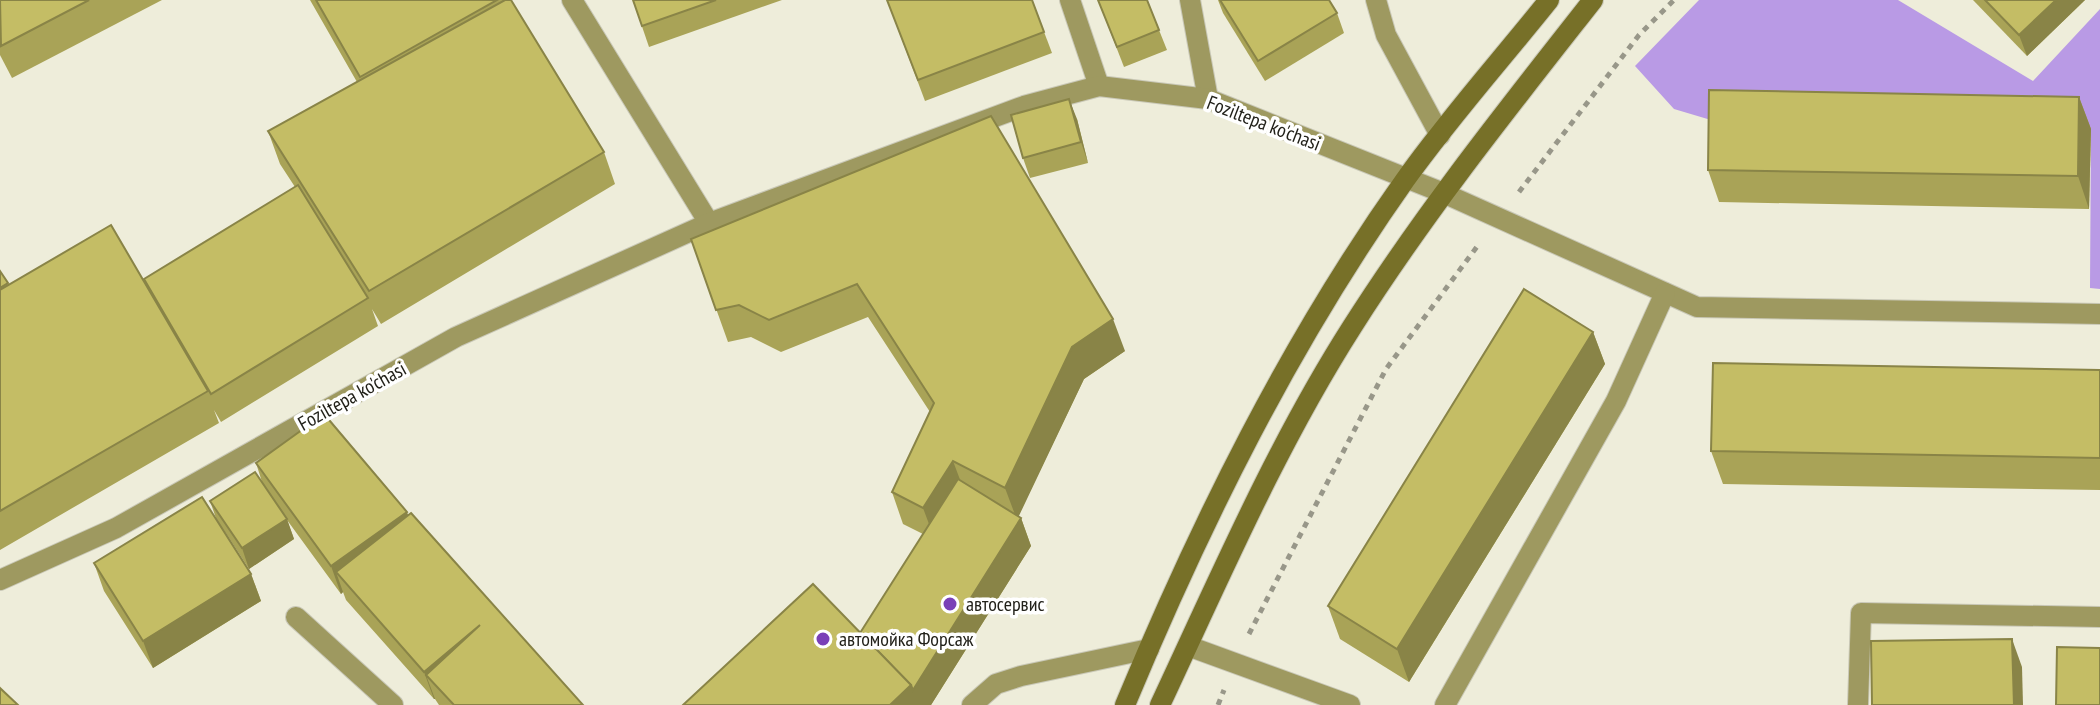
<svg xmlns="http://www.w3.org/2000/svg" width="2100" height="705" font-family="'PT Sans Narrow',sans-serif">
	<style>
		.forest { fill: #b99ae5 }
		.lines { fill: none; stroke-linecap: round; stroke-linejoin: round }
		.lane-casing { stroke: #c9c8b7; stroke-width: 22 }
		.street-casing { stroke: #c9c8b7; stroke-width: 22 }
		.secondary-casing { stroke: #c9c8b7; stroke-width: 22 }
		.path { stroke: #989789; stroke-width: 5; stroke-dasharray: 6 6; stroke-linecap: butt }
		.lane { stroke: #9e9960; stroke-width: 20 }
		.street { stroke: #9e9960; stroke-width: 20 }
		.secondary { stroke: #777028; stroke-width: 20 }
		.wall { fill: #a9a357 }
		.shaded-wall { fill: #898447 }
		.building { fill: #c4bd65; stroke: #898447; stroke-width: 2 }
		.poi-dot { fill: #7a40b7; stroke: #fff; stroke-width: 3 }
		.labels { text-anchor: middle; stroke-width: 7; stroke-linejoin: round; paint-order: stroke }
		.street-label { font-size: 20px; fill: #22211a; stroke: #fff }
		.poi-label { font-size: 20px; fill: #22211a; stroke: #fff; text-anchor: start }
	</style>
	<rect width="100%" height="100%" fill="#eeedda"/>
	<path class="forest" d="M 1699,0 L 1898,0 L 2033,81 L 2100,9 L 2100,289 L 2090,288 L 2091,129 L 1721,123 L 1674,109 L 1635,66 Z"/>
	<g class="lines">
		<defs>
			<g id="lane">
				<path d="M 1190,0 L 1208,99"/>
				<path d="M 1376,0 L 1386,35 L 1440,135"/>
				<path d="M 1441,192 L 1697,307 L 2100,314"/>
				<path d="M 296,617 L 393,705"/>
				<path d="M 1188,646 L 1350,705"/>
				<path d="M 972,705 L 996,684 L 1021,676 L 1149,649"/>
				<path d="M 1445,705 L 1616,401 L 1665,293"/>
				<path d="M 1858,705 L 1861,613 L 2100,617"/>
			</g>
			<g id="street">
				<path d="M 572,0 L 709,223"/>
				<path d="M 1070,0 L 1099,86"/>
				<path d="M 0,580 L 116,528 L 456,337 L 709,223 L 1024,106 L 1099,86 L 1208,99 L 1441,192"/>
			</g>
			<g id="secondary">
				<path d="M 1125,705 C 1201,522 1290,342 1405,180 C 1449,118 1501,60 1549,0"/>
				<path d="M 1160,705 C 1220,577 1276,446 1352,327 C 1425,212 1509,107 1593,0"/>
			</g>
		</defs>
		<use href="#lane" class="lane-casing"/>
		<use href="#street" class="street-casing"/>
		<use href="#secondary" class="secondary-casing"/>
		<g class="path">
			<path d="M 1519,192 L 1639,35 L 1674,0"/>
			<path d="M 1249,634 L 1386,369 L 1479,244"/>
			<path d="M 1218,705 L 1224,690"/>
		</g>
		<use href="#lane" class="lane"/>
		<use href="#street" class="street"/>
		<use href="#secondary" class="secondary"/>
	</g>
	<g class="wall">
		<path d="M 0,0 L 162,0 L 12,78 L 0,55 Z"/>
		<path d="M 310,0 L 511,0 L 604,152 L 615,184 L 381,324 L 372,309 L 378,326 L 221,422 L 214,410 L 219,423 L 0,550 L 0,271 L 9,285 L 148,288 L 144,279 L 295,187 L 280,164 L 268,131 L 357,82 Z"/>
		<path d="M 633,0 L 782,0 L 649,47 Z"/>
		<path d="M 887,0 L 1032,0 L 1052,53 L 925,101 Z"/>
		<path d="M 1098,0 L 1159,30 L 1167,50 L 1124,67 Z"/>
		<path d="M 1218,0 L 1329,0 L 1337,13 L 1344,33 L 1265,81 L 1223,13 Z"/>
		<path d="M 1973,0 L 2085,0 L 2027,56 Z"/>
		<path d="M 2079,97 L 2091,129 L 2089,209 L 1719,202 L 1708,170 Z"/>
		<path d="M 1077,119 L 1088,163 L 1030,178 L 1023,158 Z"/>
		<path d="M 691,239 L 1125,351 L 1084,379 L 1018,516 L 1021,518 L 1031,546 L 931,705 L 683,705 L 860,633 L 923,534 L 903,524 L 892,492 L 930,412 L 868,317 L 781,352 L 751,337 L 728,342 Z"/>
		<path d="M 1593,332 L 1605,364 L 1409,682 L 1340,639 L 1328,606 Z"/>
		<path d="M 2100,370 L 2100,490 L 1723,484 L 1711,451 Z"/>
		<path d="M 256,463 L 408,516 L 583,705 L 439,705 L 435,699 L 434,699 L 346,600 L 343,592 L 341,594 L 287,520 L 294,539 L 249,569 L 222,527 L 251,574 L 261,601 L 153,668 L 104,591 L 94,563 L 217,521 L 210,501 L 262,482 Z"/>
	</g>
	<g class="shaded-wall">
		<path d="M 2056,0 L 2085,0 L 2027,56 L 2019,35 Z"/>
		<path d="M 2079,97 L 2091,129 L 2089,209 L 2078,176 Z"/>
		<path d="M 1069,99 L 1077,119 L 1088,163 L 1081,142 Z"/>
		<path d="M 1113,319 L 1125,351 L 1084,379 L 1017,520 L 1005,488 L 1072,347 Z"/>
		<path d="M 1593,332 L 1605,364 L 1409,682 L 1397,649 Z"/>
		<path d="M 953,461 L 965,493 L 935,540 L 923,508 Z"/>
		<path d="M 407,512 L 417,540 L 336,572 L 343,592 L 341,594 L 331,566 Z"/>
		<path d="M 1021,518 L 1031,546 L 931,705 L 890,705 L 911,685 Z"/>
		<path d="M 287,519 L 294,539 L 249,569 L 242,548 Z"/>
		<path d="M 251,574 L 261,601 L 153,668 L 143,641 Z"/>
		<path d="M 480,625 L 426,675 L 435,699 L 434,699 L 424,672 Z"/>
		<path d="M 2012,639 L 2022,667 L 2023,705 L 2014,705 Z"/>
	</g>
	<g class="building">
		<path d="M 0,0 L 89,0 L 1,46 Z"/>
		<path d="M 316,0 L 497,0 L 360,77 Z"/>
		<path d="M 505,0 L 511,0 L 604,152 L 369,291 L 268,131 Z"/>
		<path d="M 633,0 L 716,0 L 642,26 Z"/>
		<path d="M 887,0 L 1032,0 L 1044,32 L 918,80 Z"/>
		<path d="M 1098,0 L 1147,0 L 1159,30 L 1117,47 Z"/>
		<path d="M 1220,0 L 1329,0 L 1337,13 L 1258,61 Z"/>
		<path d="M 1985,0 L 2056,0 L 2019,35 Z"/>
		<path d="M 1709,90 L 2079,97 L 2078,176 L 1708,170 Z"/>
		<path d="M 1069,99 L 1081,142 L 1023,158 L 1011,115 Z"/>
		<path d="M 991,116 L 1113,319 L 1072,347 L 1005,488 L 953,461 L 923,508 L 892,492 L 934,403 L 857,284 L 769,320 L 739,305 L 716,310 L 691,239 Z"/>
		<path d="M 298,185 L 368,298 L 211,394 L 144,279 Z"/>
		<path d="M 111,225 L 208,391 L 0,511 L 0,290 Z"/>
		<path d="M 0,271 L 8,283 L 0,288 Z"/>
		<path d="M 1524,289 L 1593,332 L 1397,649 L 1328,606 Z"/>
		<path d="M 1713,363 L 2100,370 L 2100,458 L 1711,451 Z"/>
		<path d="M 324,414 L 407,512 L 331,566 L 256,463 Z"/>
		<path d="M 255,472 L 287,519 L 242,548 L 210,501 Z"/>
		<path d="M 958,479 L 1021,518 L 913,690 L 911,685 L 860,633 Z"/>
		<path d="M 202,497 L 251,574 L 143,641 L 94,563 Z"/>
		<path d="M 411,513 L 583,705 L 454,705 L 426,675 L 480,625 L 424,672 L 336,572 Z"/>
		<path d="M 813,584 L 911,685 L 890,705 L 683,705 Z"/>
		<path d="M 2012,639 L 2014,705 L 1872,705 L 1871,641 Z"/>
		<path d="M 2057,647 L 2100,648 L 2100,705 L 2056,705 Z"/>
		<path d="M 0,688 L 18,705 L 0,705 Z"/>
	</g>
	<g class="poi-dot">
		<circle cx="950" cy="604" r="8"/>
		<circle cx="823" cy="639" r="8"/>
	</g>
	<g class="labels">
		<g class="street-label">
			<text transform="translate(1264 123) rotate(21)" y="7">Foziltepa ko'chasi</text>
			<text transform="translate(352 396) rotate(-29)" y="7">Foziltepa ko'chasi</text>
		</g>
		<g class="poi-label">
			<text x="966" y="611">автосервис</text>
			<text x="839" y="646">автомойка Форсаж</text>
		</g>
	</g>
</svg>
